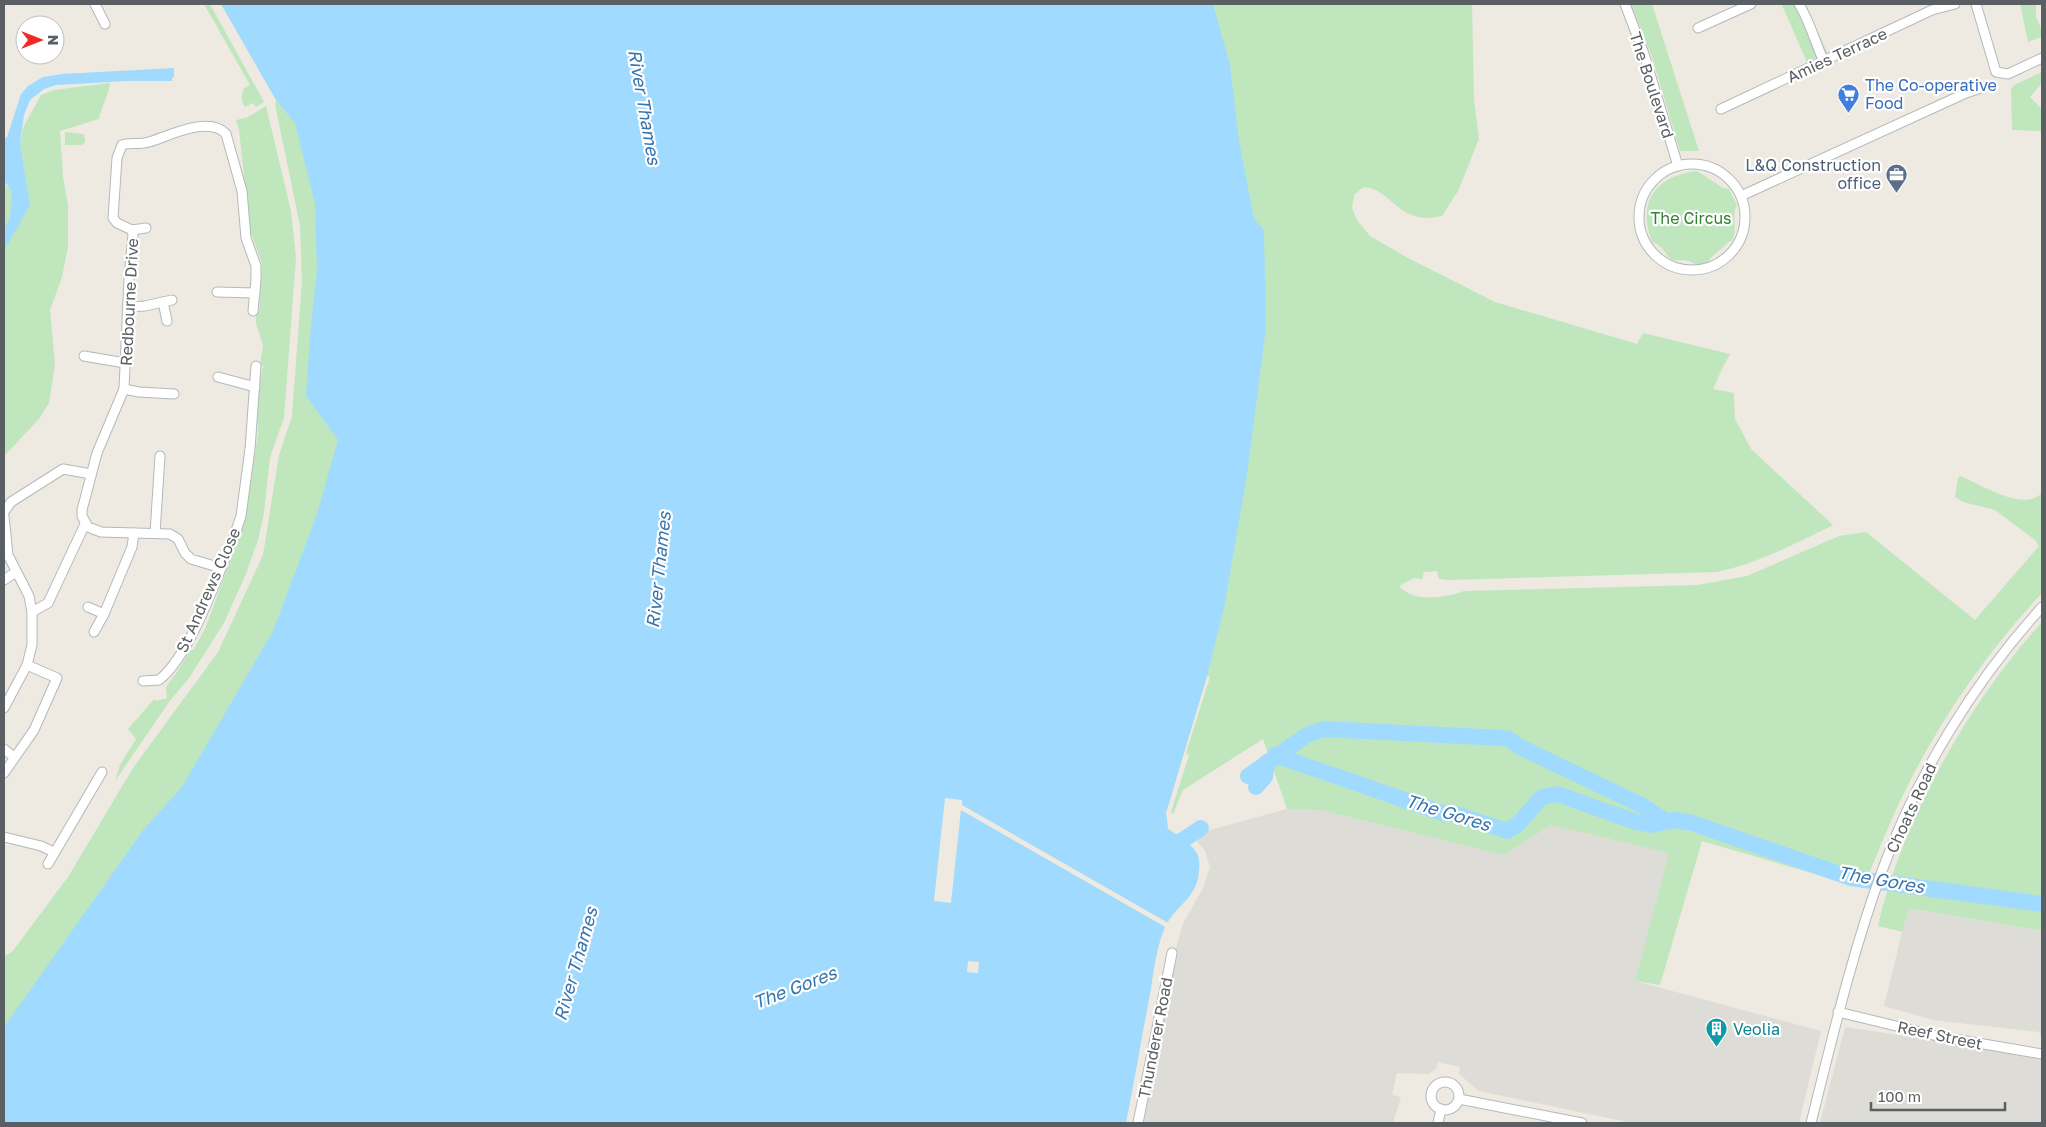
<svg xmlns="http://www.w3.org/2000/svg" width="2046" height="1127" font-family="'Golos Text',sans-serif">
	<style>
		.industrial { fill: #dedcd6 }
		.green { fill: #bfe6bd }
		.water { fill: #a0dbff }
		.pier { fill: #eeeae1 }
		.lines { fill: none; stroke-linecap: round; stroke-linejoin: round }
		.river { stroke: #a0dbff; stroke-width: 16 }
		.minor-casing { stroke: #b4b8bd; stroke-width: 11 }
		.minor { stroke: #fff; stroke-width: 9 }
		.labels { text-anchor: middle; stroke-width: 4.5; stroke-linejoin: round; paint-order: stroke }
		.street-label { font-size: 16px; fill: #5a5f63; stroke: #fff }
		.shop-label { font-size: 16px; fill: #366cbe; stroke: #fff; text-anchor: start }
		.service-label { font-size: 16px; fill: #4e5e75; stroke: #fff; text-anchor: end }
		.park-label { font-size: 16px; fill: #318331; stroke: #fff }
		.culture-label { font-size: 16px; fill: #0d838f; stroke: #fff; text-anchor: start }
		.water-label { font-size: 18px; font-style: italic; fill: #3776ac; stroke: #fff }
	</style>
	<rect width="100%" height="100%" fill="#eeeae1"/>
	<g class="industrial">
		<path d="M 1287,809 L 1320,810 L 1504,855 L 1551,825 L 1670,853 L 1635,981 L 1821,1031 L 1799,1123 L 1632,1123 L 1479,1091 L 1459,1074 L 1460,1067 L 1438,1062 L 1436,1069 L 1428,1074 L 1397,1073 L 1392,1095 L 1401,1097 L 1393,1123 L 1140,1123 L 1173,958 L 1183,924 L 1203,888 L 1210,867 L 1205,851 L 1195,839 L 1203,832 Z"/>
		<path d="M 1908,908 L 2042,931 L 2042,1037 L 2039,1032 L 1933,1020 L 1884,1006 Z"/>
		<path d="M 1845,1027 L 2042,1056 L 2042,1123 L 1820,1123 Z"/>
	</g>
	<g class="green">
		<path d="M 204,4 L 210,4 L 264,102 L 256,107 L 253,103 L 245,107 C 240,100 242,95 244,88 L 250,85 Z"/>
		<path d="M 221,4 L 248,4 L 348,232 L 342,537 L 4,1123 L 4,956 L 12,952 L 68,877 L 133,768 L 218,652 L 263,555 L 279,455 L 292,416 L 302,280 L 300,226 L 275,104 L 276,100 Z"/>
		<path d="M 942,4 L 1472,4 L 1474,99 L 1479,139 L 1458,191 L 1442,216 C 1430,219 1419,219 1407,213 C 1396,208 1377,184 1363,188 C 1360,189 1357,193 1354,195 L 1352,208 L 1357,220 L 1370,236 L 1408,258 L 1495,302 L 1637,344 L 1643,333 L 1730,354 L 1722,369 L 1713,389 L 1734,393 L 1735,419 L 1751,449 L 1833,525 C 1799,542 1754,565 1717,572 L 1448,580 L 1439,579 L 1437,571 L 1424,572 L 1422,579 L 1414,578 L 1399,586 C 1413,603 1446,598 1464,591 L 1698,585 L 1747,576 L 1839,536 L 1866,532 L 1975,620 L 2039,546 L 2035,540 L 1995,510 L 1963,502 L 1955,497 L 1958,478 L 1961,476 C 1981,485 2024,512 2042,493 L 2042,593 C 1986,653 1938,722 1902,797 C 1888,826 1876,857 1863,888 L 1702,841 L 1660,985 L 1635,981 L 1669,853 L 1551,825 L 1504,855 L 1320,810 L 1287,809 L 1263,739 L 1183,790 L 1173,814 L 1171,812 L 1189,755 L 1186,753 L 1210,677 L 1207,676 L 1166,813 L 1168,829 C 1178,836 1198,847 1199,860 C 1202,901 1173,903 1163,932 C 1155,953 1153,977 1149,999 C 1141,1041 1134,1082 1126,1123 L 914,1123 Z"/>
		<path d="M 1631,4 L 1652,4 L 1699,151 L 1680,151 L 1652,57 Z"/>
		<path d="M 1784,4 L 1805,4 L 1827,52 L 1807,62 L 1782,5 Z"/>
		<path d="M 2020,4 L 2036,4 L 2036,17 L 2042,30 L 2042,37 L 2028,42 Z"/>
		<path d="M 2042,72 L 2042,83 L 2030,97 L 2042,109 L 2042,131 L 2012,130 L 2011,89 L 2014,85 Z"/>
		<path d="M 110,83 C 108,96 102,106 99,119 L 60,131 L 63,177 L 68,205 L 68,247 L 62,277 L 50,310 L 55,364 L 49,403 L 39,419 L 4,456 L 4,184 L 12,191 L 23,128 L 41,95 L 54,90 Z"/>
		<path d="M 266,106 L 291,211 L 296,258 L 284,418 L 270,457 L 264,513 L 258,540 L 246,574 L 224,623 L 189,678 L 169,702 L 115,781 L 120,765 L 136,739 L 128,729 L 154,699 L 156,701 L 167,698 L 166,687 L 177,672 L 190,651 L 194,649 L 205,629 L 246,517 L 258,433 L 257,398 L 263,366 L 260,365 L 263,346 L 256,323 L 256,313 L 259,312 L 262,264 L 250,230 L 239,130 L 236,120 L 246,118 Z"/>
		<path d="M 65,132 L 84,134 L 85,142 L 82,145 L 65,145 Z"/>
		<path d="M 1697,171 L 1723,188 L 1729,189 L 1737,205 C 1731,215 1738,231 1732,241 L 1728,242 C 1722,250 1712,254 1708,262 L 1696,265 C 1690,258 1678,261 1671,260 C 1666,254 1661,244 1652,242 C 1637,202 1655,176 1697,171 Z"/>
		<path d="M 2042,622 L 2042,931 L 1909,908 L 1902,932 L 1878,926 C 1902,820 1969,702 2042,622 Z"/>
	</g>
	<g class="water">
		<path d="M 221,4 L 1213,4 L 1230,65 L 1239,141 L 1254,219 L 1264,230 L 1266,328 L 1247,474 L 1224,608 L 1207,676 L 1166,813 L 1168,829 C 1178,836 1198,847 1199,860 C 1202,901 1173,903 1163,932 C 1155,953 1153,977 1149,999 C 1141,1041 1134,1082 1126,1123 L 4,1123 L 4,1027 L 144,829 L 182,787 L 273,631 L 317,514 L 338,440 L 306,396 L 310,335 L 317,270 L 315,204 L 295,123 L 276,100 Z"/>
		<path d="M 174,68 L 174,77 L 172,78 L 172,81 L 128,81 L 56,85 L 44,89 L 30,100 L 24,115 L 20,144 L 30,205 L 4,251 L 4,228 L 10,218 L 12,192 L 4,181 L 4,139 L 7,137 L 21,94 L 28,86 L 43,77 L 62,74 Z"/>
	</g>
	<g class="pier">
		<path d="M 945,798 L 962,800 L 962,805 L 1170,924 L 1167,928 L 961,810 L 951,903 L 934,901 Z"/>
		<path d="M 968,961 L 979,962 L 978,973 L 967,972 Z"/>
	</g>
	<g class="lines">
		<g class="river">
			<path d="M 1275,755 L 1445,814 L 1456,814 L 1507,831 L 1518,824 L 1542,797 L 1557,794 L 1636,822 L 1652,825 L 1674,820 L 1692,823 L 1851,878 L 2042,904"/>
			<path d="M 1248,776 L 1307,735 L 1324,729 L 1501,738 L 1509,739 L 1518,746 L 1641,805 L 1667,822"/>
			<path d="M 1256,787 L 1265,777 L 1267,762"/>
			<path d="M 1163,848 L 1183,840 L 1201,828"/>
		</g>
		<defs>
			<g id="minor">
				<path d="M 95,4 L 105,24"/>
				<path d="M 1625,4 L 1644,54 L 1678,166"/>
				<path d="M 1799,4 C 1810,22 1815,42 1824,62"/>
				<path d="M 1976,4 L 1996,72 L 2008,74 L 2042,58"/>
				<path d="M 1698,28 L 1751,4"/>
				<path d="M 1721,109 L 1932,10 L 1955,4"/>
				<circle cx="1692" cy="217" r="53"/>
				<path d="M 1741,196 L 1966,93 L 1981,88"/>
				<path d="M 132,230 L 146,228"/>
				<path d="M 217,292 L 255,293"/>
				<path d="M 163,302 L 167,321"/>
				<path d="M 128,307 L 145,306 L 172,300"/>
				<path d="M 84,356 L 125,363"/>
				<path d="M 218,377 L 255,387"/>
				<path d="M 124,389 L 139,392 L 174,394"/>
				<path d="M 4,512 L 11,502 L 63,469 L 91,474"/>
				<path d="M 4,516 L 8,555 L 29,596 L 32,612 L 32,645 L 27,665 L 4,708"/>
				<path d="M 155,533 L 160,456"/>
				<path d="M 221,568 L 191,559 L 185,553 L 178,539 L 170,534 L 101,532 L 88,527 L 82,516 L 82,510 L 97,453 L 124,389 L 129,278 L 133,235 L 132,230 L 117,223 L 113,218 L 117,158 L 122,145 C 130,142 140,145 149,142 C 169,136 209,115 226,134 L 242,191 L 246,238 L 256,266 L 256,280 L 253,311"/>
				<path d="M 4,580 L 16,572"/>
				<path d="M 88,607 L 104,614 L 132,547 L 134,533"/>
				<path d="M 32,612 L 48,603 L 85,524"/>
				<path d="M 94,632 L 104,614"/>
				<path d="M 143,681 L 159,680 C 192,654 220,569 237,528 L 241,516 L 250,449 L 256,366"/>
				<path d="M 4,749 L 14,757"/>
				<path d="M 4,773 L 34,730 L 57,678 L 27,665"/>
				<path d="M 4,837 L 41,846 L 54,852"/>
				<path d="M 48,864 L 102,772"/>
				<path d="M 1838,1012 L 1937,1036 L 2042,1054"/>
				<circle cx="1445" cy="1096" r="14"/>
				<path d="M 1459,1099 L 1582,1123"/>
				<path d="M 1138,1123 L 1172,953"/>
				<path d="M 1438,1123 L 1441,1109"/>
				<path d="M 1811,1123 C 1832,1039 1852,953 1882,871 C 1917,775 1973,683 2042,607"/>
			</g>
		</defs>
		<use href="#minor" class="minor-casing"/>
		<use href="#minor" class="minor"/>
	</g>
	<defs>
		<symbol id="supermarket-pin" viewBox="-11 -11 22 30"><path d="M0 17L-7.5 6A9.5 9.5 0 1 1 7.5 6Z" fill="#3f7fe0" stroke="#fff"/><path d="M-6-5.5h2.5l.6 2H6L4.5 2H-2.5L-4.4-4H-6ZM-1.5 3.2a1.3 1.3 0 1 0 .1 0ZM3 3.2a1.3 1.3 0 1 0 .1 0Z" fill="#fff"/></symbol>
		<symbol id="office-pin" viewBox="-11 -11 22 30"><path d="M0 17L-7.5 6A9.5 9.5 0 1 1 7.5 6Z" fill="#5c6f8a" stroke="#fff"/><path d="M-6-3h4V-5.5h4V-3h4V5H-6ZM-1-4.5V-3h2v-1.5ZM-6 0V1H6V0Z" fill="#fff"/></symbol>
		<symbol id="building-pin" viewBox="-11 -11 22 30"><path d="M0 17L-7.5 6A9.5 9.5 0 1 1 7.5 6Z" fill="#0f9aa8" stroke="#fff"/><path d="M-4-6H4V6H1V3H-1V6H-4ZM-2.5-4.3h1.7v1.8h-1.7ZM.8-4.3h1.7v1.8H.8ZM-2.5-1h1.7V.8h-1.7ZM.8-1h1.7V.8H.8Z" fill="#fff"/></symbol>
	</defs>
	<g fill-rule="evenodd">
		<use href="#supermarket-pin" x="1836" y="82" width="25" height="34"/>
		<use href="#office-pin" x="1884" y="162" width="25" height="34"/>
		<use href="#building-pin" x="1704" y="1016" width="25" height="34"/>
	</g>
	<g class="labels">
		<g class="street-label">
			<text transform="translate(1837 55) rotate(-25)" y="6">Amies Terrace</text>
			<text transform="translate(1652 85) rotate(72)" y="6">The Boulevard</text>
			<text transform="translate(129 302) rotate(-87)" y="6">Redbourne Drive</text>
			<text transform="translate(208 590) rotate(-66)" y="6">St Andrews Close</text>
			<text transform="translate(1911 808) rotate(-65)" y="6">Choats Road</text>
			<text transform="translate(1940 1035) rotate(12)" y="6">Reef Street</text>
			<text transform="translate(1155 1038) rotate(-79)" y="6">Thunderer Road</text>
		</g>
		<g class="shop-label">
			<text x="1865" y="91">The Co-operative<tspan x="1865" dy="18">Food</tspan></text>
		</g>
		<g class="service-label">
			<text x="1881" y="171">L&amp;Q Construction<tspan x="1881" dy="18">office</tspan></text>
		</g>
		<g class="park-label">
			<text x="1691" y="224">The Circus</text>
		</g>
		<g class="culture-label">
			<text x="1733" y="1035">Veolia</text>
		</g>
		<g class="water-label">
			<text transform="translate(644 107) rotate(80)" y="6">River Thames</text>
			<text transform="translate(659 570) rotate(-84)" y="6">River Thames</text>
			<text transform="translate(1448 813) rotate(17)" y="6">The Gores</text>
			<text transform="translate(1881 880) rotate(10)" y="6">The Gores</text>
			<text transform="translate(576 964) rotate(-74)" y="6">River Thames</text>
			<text transform="translate(795 988) rotate(-21)" y="6">The Gores</text>
		</g>
	</g>
	<rect width="2046" height="1127" fill="none" stroke="#5a5f63" stroke-width="10"/>
	<g transform="translate(40 40) rotate(90)"><circle r="24" fill="#ffffff" stroke="#bdbfc1"/>
	<path d="M0-4L9 19L0 12L-9 19Z" fill="#ef2b26"/>
	<text y="-8" font-size="14" font-weight="bold" text-anchor="middle" fill="#5a5f63">N</text>
	</g>
	<path d="M1871 1102v8h134v-8" fill="none" stroke="#5a5f63" stroke-width="2.5"/>
	<text x="1878" y="1102" font-size="15" fill="#5a5f63" stroke="#ffffff" stroke-width="4" paint-order="stroke">100 m</text>
</svg>
